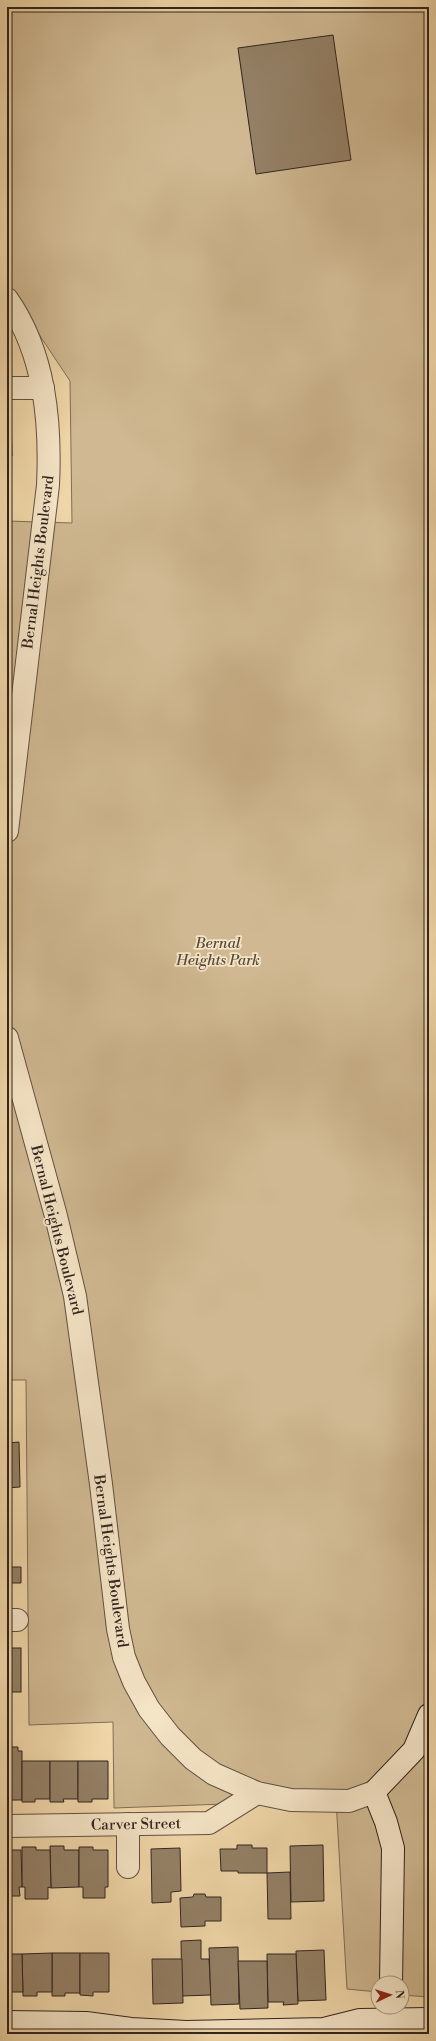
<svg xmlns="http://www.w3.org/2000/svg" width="436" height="2041" font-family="'Libre Bodoni',serif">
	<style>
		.green { fill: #d0b992; stroke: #806e59 }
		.building { fill: #948167; stroke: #312420 }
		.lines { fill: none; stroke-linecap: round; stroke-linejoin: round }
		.street-casing { stroke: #615142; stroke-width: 24 }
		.secondary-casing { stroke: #312420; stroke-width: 24 }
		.street { stroke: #f5e5c7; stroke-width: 22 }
		.secondary { stroke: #f5e5c7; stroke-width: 22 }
		.labels { text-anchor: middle; stroke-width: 3.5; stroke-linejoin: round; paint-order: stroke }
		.street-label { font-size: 15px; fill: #312420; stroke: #f5e5c7 }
		.park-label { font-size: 15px; font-style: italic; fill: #59493c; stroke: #f5e5c7 }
	</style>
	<rect width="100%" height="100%" fill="#f0d7a9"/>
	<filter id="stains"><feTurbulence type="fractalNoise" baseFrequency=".005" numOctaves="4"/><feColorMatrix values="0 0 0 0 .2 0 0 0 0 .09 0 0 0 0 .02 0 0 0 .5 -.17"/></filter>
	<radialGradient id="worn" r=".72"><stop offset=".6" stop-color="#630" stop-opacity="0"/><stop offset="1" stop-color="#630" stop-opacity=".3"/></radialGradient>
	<path class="green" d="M 7,7 L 429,7 L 429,1997 L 402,1995 L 402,1983 L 378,1983 L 378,1992 L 347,1989 L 336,1800 L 114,1808 L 113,1722 L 29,1725 L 26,1380 L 7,1380 L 7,521 L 72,523 L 70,381 L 7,286 Z"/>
	<g class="building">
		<path d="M 333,35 L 351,160 L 256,174 L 238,48 Z"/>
		<path d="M 7,414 L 11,414 L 12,456 L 7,456 Z"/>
		<path d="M 19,1442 L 20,1487 L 7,1488 L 7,1443 Z"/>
		<path d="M 7,1538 L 10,1538 L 10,1547 L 11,1548 L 11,1567 L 21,1567 L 21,1583 L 11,1583 L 11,1587 L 7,1587 Z"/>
		<rect x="7" y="1648" width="14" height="44"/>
		<path d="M 7,1747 L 18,1747 L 18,1751 L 22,1751 L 22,1800 L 7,1800 Z"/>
		<path d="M 22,1761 L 50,1761 L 50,1799 L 35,1799 L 35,1802 L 22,1802 Z"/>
		<path d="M 50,1761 L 78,1761 L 78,1799 L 63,1799 L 64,1802 L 50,1802 Z"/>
		<path d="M 78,1761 L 108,1761 L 108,1799 L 92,1799 L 92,1802 L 78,1802 Z"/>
		<path d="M 237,1845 L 252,1845 L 252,1848 L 267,1848 L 267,1873 L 238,1873 L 238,1871 L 221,1871 L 220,1849 L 237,1849 Z"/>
		<path d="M 323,1845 L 324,1901 L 291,1902 L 290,1846 Z"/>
		<path d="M 50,1846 L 64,1846 L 64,1850 L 79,1850 L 79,1887 L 51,1888 Z"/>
		<path d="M 22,1847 L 36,1847 L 36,1850 L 50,1850 L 51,1888 L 48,1887 L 48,1899 L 25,1899 L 25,1887 L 22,1887 Z"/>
		<path d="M 79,1847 L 93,1847 L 93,1850 L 108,1850 L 108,1887 L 105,1887 L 105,1898 L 83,1898 L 83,1887 L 79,1887 Z"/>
		<path d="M 180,1848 L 181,1891 L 171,1892 L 171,1902 L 152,1903 L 151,1849 Z"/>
		<path d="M 7,1850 L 21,1850 L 22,1887 L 19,1887 L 20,1896 L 7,1896 Z"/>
		<path d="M 290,1872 L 291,1919 L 268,1919 L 267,1873 Z"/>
		<path d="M 194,1894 L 205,1894 L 206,1897 L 221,1897 L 221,1921 L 205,1921 L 205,1926 L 181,1927 L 180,1898 L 193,1897 Z"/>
		<path d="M 201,1940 L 201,1959 L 209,1959 L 211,1995 L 182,1996 L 181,1941 Z"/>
		<path d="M 238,1947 L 239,2004 L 211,2005 L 209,1948 Z"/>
		<path d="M 324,1950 L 326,2000 L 298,2001 L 296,1951 Z"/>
		<path d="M 52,1953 L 80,1953 L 80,1993 L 65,1993 L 65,1996 L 52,1996 Z"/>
		<path d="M 52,1953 L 52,1992 L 37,1992 L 37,1996 L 23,1996 L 22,1954 Z"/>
		<path d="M 80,1953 L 109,1953 L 109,1992 L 93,1992 L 93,1996 L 80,1995 Z"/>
		<path d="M 7,1954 L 22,1954 L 23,1992 L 8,1992 L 8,1996 Z"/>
		<path d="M 267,1954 L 296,1954 L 298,2004 L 283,2005 L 284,2002 L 268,2002 Z"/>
		<path d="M 152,1959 L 182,1959 L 183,2003 L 153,2004 Z"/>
		<path d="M 238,1961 L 267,1961 L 268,2008 L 240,2009 Z"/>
	</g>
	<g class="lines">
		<defs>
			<g id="street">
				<path d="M 7,299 C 45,353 51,422 48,485 L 7,831"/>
				<path d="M 7,388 L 43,388"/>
				<path d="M 7,1038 L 56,1216 L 75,1296 L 101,1484 L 118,1629 L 124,1657 L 134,1682 L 149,1709 L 170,1736 L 193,1759 L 214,1774 L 257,1793 L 291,1800 L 349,1801 L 374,1792"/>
				<path d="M 7,1620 L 17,1620"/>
				<path d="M 128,1824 L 128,1867"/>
				<path d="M 7,1826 L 209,1823 L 257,1793"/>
			</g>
			<g id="secondary">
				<path d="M 391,1983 L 393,1848 L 386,1822 L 374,1792 L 414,1750 L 429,1715"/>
				<path d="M 7,2022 L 86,2023 L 131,2029 L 186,2032 L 324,2029 L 360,2020 L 429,2019"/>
			</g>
		</defs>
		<use href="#street" class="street-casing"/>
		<use href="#secondary" class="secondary-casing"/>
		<use href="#street" class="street"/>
		<use href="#secondary" class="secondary"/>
	</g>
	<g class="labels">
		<g class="street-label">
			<text transform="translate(38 562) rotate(-83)" y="5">Bernal Heights Boulevard</text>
			<text transform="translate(57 1230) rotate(76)" y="5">Bernal Heights Boulevard</text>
			<text transform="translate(111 1561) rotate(82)" y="5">Bernal Heights Boulevard</text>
			<text transform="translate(136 1824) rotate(-1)" y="5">Carver Street</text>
		</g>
		<g class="park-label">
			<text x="218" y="948">Bernal<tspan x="218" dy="17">Heights Park</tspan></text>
		</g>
	</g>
	<rect width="436" height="2041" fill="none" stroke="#f0d7a9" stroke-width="24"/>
	<rect x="8" y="8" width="420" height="2025" fill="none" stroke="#312420" stroke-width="2"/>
	<rect x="12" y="12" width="412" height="2017" fill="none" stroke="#312420"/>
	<g transform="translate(390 1995) rotate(86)"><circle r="19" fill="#f5e5c7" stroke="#a79884"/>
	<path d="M0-3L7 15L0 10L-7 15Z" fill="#8f2418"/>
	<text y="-6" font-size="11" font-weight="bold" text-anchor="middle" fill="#312420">N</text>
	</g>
	<rect width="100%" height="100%" filter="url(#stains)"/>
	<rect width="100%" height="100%" fill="url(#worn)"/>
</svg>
